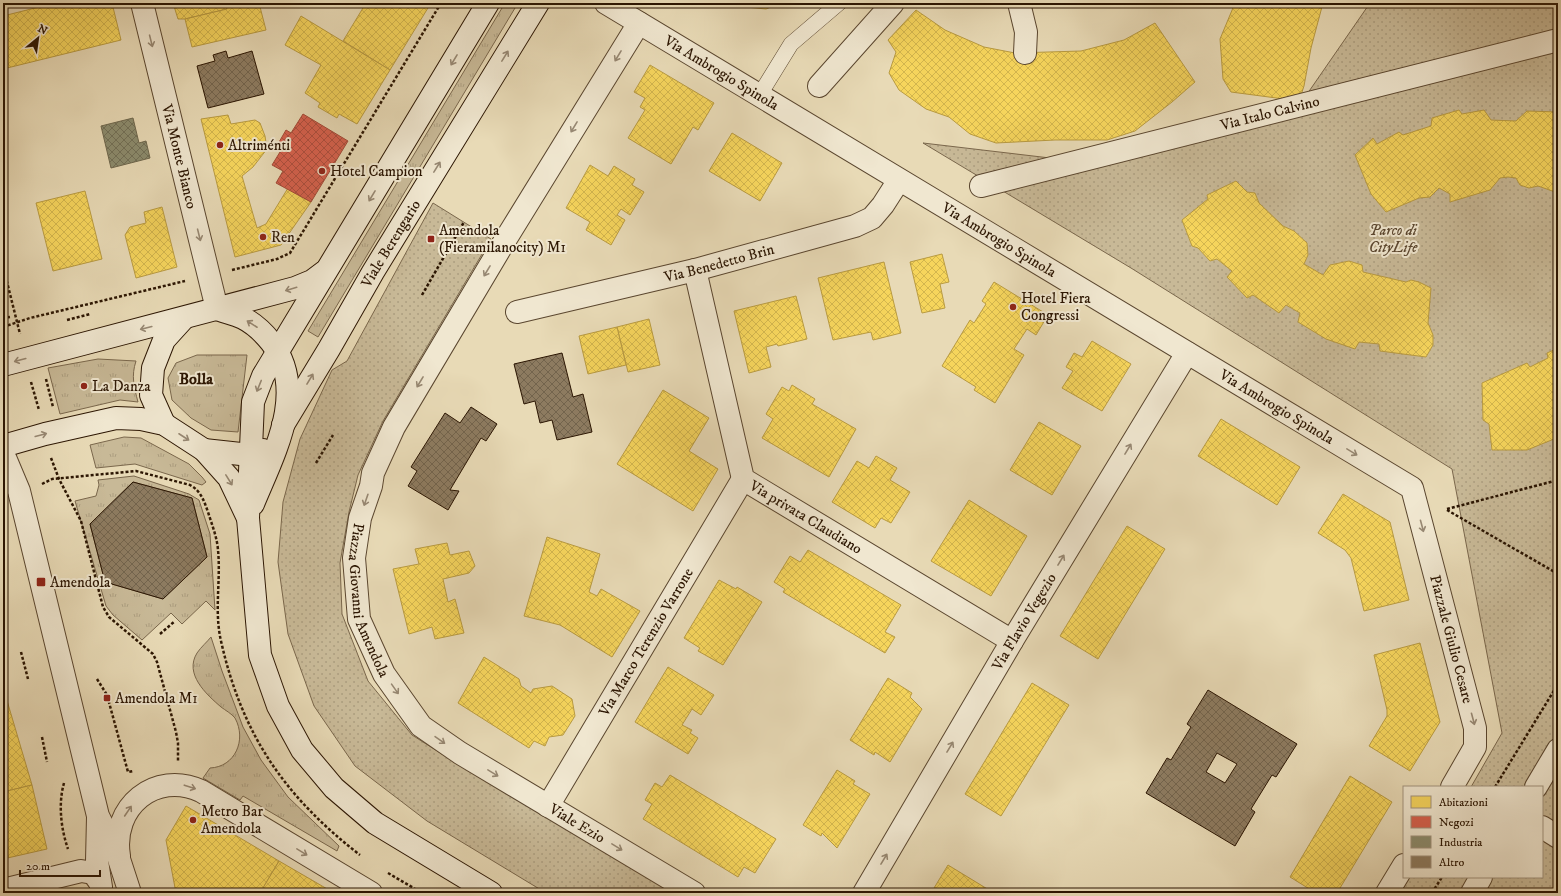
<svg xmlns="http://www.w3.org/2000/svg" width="1561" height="896" font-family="'IM FELL DW Pica',serif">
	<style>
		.grass { fill: url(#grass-tufts); stroke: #7a674c; fill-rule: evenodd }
		.park { fill: url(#park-dots); stroke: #7a674c }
		.homes { fill: url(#homes-cross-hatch); stroke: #b99b41 }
		.shops { fill: url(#shops-cross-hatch); stroke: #a34a36 }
		.industry { fill: url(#industry-cross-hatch); stroke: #6f684e }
		.building { fill: url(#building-cross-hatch); stroke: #2b1502; fill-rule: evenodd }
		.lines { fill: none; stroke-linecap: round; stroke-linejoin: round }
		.lane-casing { stroke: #5a462f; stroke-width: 16 }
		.street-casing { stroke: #5a462f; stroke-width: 24 }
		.secondary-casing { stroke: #2b1502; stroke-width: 24 }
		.path { stroke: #2b1502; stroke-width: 2.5; stroke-dasharray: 3 2; stroke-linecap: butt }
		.lane { stroke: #f0e7d0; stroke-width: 15 }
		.street { stroke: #f0e7d0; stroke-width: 22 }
		.secondary { stroke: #f0e7d0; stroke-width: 22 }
		.oneway { stroke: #978873 }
		.poi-dot { fill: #8f2418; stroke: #f0e7d0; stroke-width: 1.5 }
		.labels { text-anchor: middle; stroke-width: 4; stroke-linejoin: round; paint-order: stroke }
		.street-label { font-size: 15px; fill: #2b1502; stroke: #f0e7d0 }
		.poi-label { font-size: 15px; fill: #2b1502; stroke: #f0e7d0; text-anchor: start }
		.park-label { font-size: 15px; font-style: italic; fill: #5a462f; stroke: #f0e7d0 }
		.neighbourhood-label { font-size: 16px; font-weight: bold; fill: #2b1502; stroke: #f0e7d0 }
	</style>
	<defs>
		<pattern id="grass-tufts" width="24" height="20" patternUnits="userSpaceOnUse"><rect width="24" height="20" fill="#c8b997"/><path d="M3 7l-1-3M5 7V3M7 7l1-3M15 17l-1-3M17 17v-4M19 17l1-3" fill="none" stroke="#ac9e80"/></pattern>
		<pattern id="park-dots" width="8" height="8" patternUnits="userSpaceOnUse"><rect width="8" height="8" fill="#c8b997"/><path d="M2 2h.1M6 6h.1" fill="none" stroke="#ac9e80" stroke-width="1.8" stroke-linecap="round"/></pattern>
		<pattern id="homes-cross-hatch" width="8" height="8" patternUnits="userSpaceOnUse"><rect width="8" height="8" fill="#f6d55c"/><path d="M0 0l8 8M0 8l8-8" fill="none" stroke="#d3b64e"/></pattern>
		<pattern id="shops-cross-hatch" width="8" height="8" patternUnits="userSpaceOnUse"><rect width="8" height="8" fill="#d6604d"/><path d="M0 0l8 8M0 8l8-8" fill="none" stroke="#ae4e3e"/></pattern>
		<pattern id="industry-cross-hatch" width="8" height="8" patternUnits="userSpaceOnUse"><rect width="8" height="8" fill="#8c8c6e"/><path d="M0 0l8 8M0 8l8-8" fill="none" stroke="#737158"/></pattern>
		<pattern id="building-cross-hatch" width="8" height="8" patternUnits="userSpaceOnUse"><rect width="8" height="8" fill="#8d7b60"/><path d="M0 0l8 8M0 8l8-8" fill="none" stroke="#73644d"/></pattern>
	</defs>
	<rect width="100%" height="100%" fill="#e8dab6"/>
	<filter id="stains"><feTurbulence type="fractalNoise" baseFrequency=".005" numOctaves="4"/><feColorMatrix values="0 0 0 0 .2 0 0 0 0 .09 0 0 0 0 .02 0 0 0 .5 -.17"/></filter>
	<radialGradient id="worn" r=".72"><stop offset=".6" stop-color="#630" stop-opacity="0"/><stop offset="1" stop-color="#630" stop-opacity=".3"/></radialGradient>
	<g class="grass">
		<path d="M 505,3 L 518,3 L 318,337 L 308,331 Z"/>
		<path d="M 197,355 L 247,355 L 238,432 L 211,430 L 191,418 L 172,400 L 168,378 L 176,363 Z"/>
		<path d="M 98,359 L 136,361 C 131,376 134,387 138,402 L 120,400 L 60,414 L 48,368 Z"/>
		<path d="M 124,437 L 141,438 L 189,464 L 202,477 L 206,482 L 202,485 L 135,464 L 96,468 L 90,445 Z"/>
		<path d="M 134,476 L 189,494 L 199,500 L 210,534 L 215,610 L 206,601 L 182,624 L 171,613 L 142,640 L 113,615 L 106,606 L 75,501 L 96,496 L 99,485 L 98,480 ZM 133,482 L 192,498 L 207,557 L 163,599 L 105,582 L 90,524 Z"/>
		<path d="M 211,637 L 222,671 L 243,727 L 261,760 L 288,797 L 339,846 L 337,851 L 243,796 L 240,800 L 203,778 L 210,768 C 235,767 247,740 235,718 C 232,714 225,710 221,707 C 206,694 184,674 197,653 C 201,647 207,642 211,637 Z"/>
	</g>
	<g class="park">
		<path d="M 1370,3 L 1558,3 L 1558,893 L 1400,893 L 1410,877 L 1542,877 L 1542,787 L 1471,787 L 1502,733 L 1452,469 L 1131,268 L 923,143 L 1050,158 L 1303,100 Z"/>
		<path d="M 433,203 L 491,239 L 383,421 L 358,475 L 349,512 L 340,563 L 342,614 L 368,681 L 412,735 L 464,768 L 673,893 L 546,893 L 427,821 L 355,766 L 314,706 L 288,634 L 278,562 L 283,502 L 300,439 L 332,370 L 347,361 Z"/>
	</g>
	<g class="homes">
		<path d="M 55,3 L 112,3 L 121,40 L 3,69 L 3,16 Z"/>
		<path d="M 173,3 L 225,3 L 227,9 L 185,19 L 178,19 Z"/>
		<path d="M 225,3 L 259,3 L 266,30 L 192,47 L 185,19 L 227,9 Z"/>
		<path d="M 366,3 L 431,3 L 390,70 L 343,41 Z"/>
		<path d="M 725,3 L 781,3 L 766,9 L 726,5 Z"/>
		<path d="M 1235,3 L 1323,3 L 1311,48 L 1304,86 L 1299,101 L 1231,92 L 1223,79 L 1220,39 Z"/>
		<path d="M 916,10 L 945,30 L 984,47 L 1015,53 L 1081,51 L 1124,40 L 1155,23 L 1195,82 L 1172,102 L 1135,131 L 1107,140 L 1055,140 L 996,143 L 970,134 L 949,117 L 926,109 L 899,90 L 889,73 L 896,52 L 888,40 Z"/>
		<path d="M 301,16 L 390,70 L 357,124 L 339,114 L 337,118 L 318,107 L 320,103 L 305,93 L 321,65 L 285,45 Z"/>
		<path d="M 650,65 L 714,103 L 698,130 L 693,127 L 671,164 L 628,138 L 645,110 L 640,107 L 645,98 L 634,92 Z"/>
		<path d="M 1459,110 L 1462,114 L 1484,110 L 1491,120 L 1516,121 L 1527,111 L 1558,112 L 1558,193 L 1538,186 L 1529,188 L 1520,185 L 1516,178 L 1508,177 L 1500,178 L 1490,190 L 1450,202 L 1450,194 L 1439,188 L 1430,197 L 1419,198 L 1386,212 L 1371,194 L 1355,155 L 1373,138 L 1377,144 L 1399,132 L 1403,135 L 1431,126 L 1432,118 Z"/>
		<path d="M 228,115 L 231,124 L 255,120 L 260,123 L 265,136 L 267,149 L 253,167 L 242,176 L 257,228 L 266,224 L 288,188 L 311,202 L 281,245 L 235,257 L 201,119 Z"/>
		<path d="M 732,133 L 782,163 L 760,201 L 709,171 Z"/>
		<path d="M 590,165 L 608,176 L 614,166 L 635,179 L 632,185 L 644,192 L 630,215 L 621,209 L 617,215 L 625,220 L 611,245 L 586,230 L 590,222 L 566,208 Z"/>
		<path d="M 1236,181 L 1247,192 L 1255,193 L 1259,203 L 1283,226 L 1294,231 L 1307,243 L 1308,255 L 1304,264 L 1323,275 L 1330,265 L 1349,261 L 1362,265 L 1363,272 L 1406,282 L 1411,280 L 1419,282 L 1431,288 L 1428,323 L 1433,335 L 1433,345 L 1426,357 L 1380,351 L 1379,344 L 1359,342 L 1355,349 L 1326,339 L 1298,322 L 1300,313 L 1286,305 L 1279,313 L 1253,295 L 1247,298 L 1227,277 L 1232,271 L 1217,259 L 1210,261 L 1198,248 L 1192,246 L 1182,220 L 1208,199 L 1207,195 Z"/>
		<path d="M 85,191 L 102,259 L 53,271 L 36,203 Z"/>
		<path d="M 162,207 L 177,267 L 136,278 L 125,235 L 130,227 L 146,223 L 144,212 Z"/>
		<path d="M 942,254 L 949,282 L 940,284 L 945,308 L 922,313 L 910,262 Z"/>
		<path d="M 884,262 L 901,333 L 873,340 L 871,332 L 833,340 L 818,278 Z"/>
		<path d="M 994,282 L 1048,315 L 1036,335 L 1027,329 L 1014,349 L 1024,355 L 995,403 L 974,390 L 976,387 L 942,366 L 970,320 L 974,323 L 986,304 L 982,301 Z"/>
		<path d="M 796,296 L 807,339 L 778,346 L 777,344 L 766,347 L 771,367 L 749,373 L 734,311 Z"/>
		<path d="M 649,319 L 660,365 L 628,372 L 617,327 Z"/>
		<path d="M 617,327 L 626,365 L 588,374 L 579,336 Z"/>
		<path d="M 1092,341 L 1131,364 L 1102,411 L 1062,388 L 1073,371 L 1066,367 L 1074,353 L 1082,357 Z"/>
		<path d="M 1558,348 L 1558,428 L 1555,429 L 1554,439 L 1527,450 L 1492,450 L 1489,424 L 1483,420 L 1482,383 L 1527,363 L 1530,367 L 1548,358 L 1547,353 Z"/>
		<path d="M 792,385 L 815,399 L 812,404 L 856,429 L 829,477 L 762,438 L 773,419 L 766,414 L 782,387 L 789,391 Z"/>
		<path d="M 663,390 L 709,418 L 689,451 L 718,469 L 693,511 L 617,464 Z"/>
		<path d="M 1221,419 L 1300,467 L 1277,505 L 1198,456 Z"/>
		<path d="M 1039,422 L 1081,446 L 1052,495 L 1010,470 Z"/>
		<path d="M 876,456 L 897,468 L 890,480 L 910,492 L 891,523 L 881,518 L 875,528 L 832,502 L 857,461 L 869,468 Z"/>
		<path d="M 1343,494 L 1390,522 L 1409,600 L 1364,611 L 1351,558 L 1345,550 L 1318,533 Z"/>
		<path d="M 969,500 L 1027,536 L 991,596 L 931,561 Z"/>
		<path d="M 1127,526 L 1165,549 L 1098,659 L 1060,636 Z"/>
		<path d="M 547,537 L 600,554 L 589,592 L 597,596 L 601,589 L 640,611 L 612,657 L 560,625 L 524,616 Z"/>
		<path d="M 447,543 L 450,555 L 469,551 L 475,566 L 469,573 L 443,579 L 448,602 L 455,599 L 464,633 L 435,639 L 432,627 L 409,634 L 393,569 L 419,564 L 415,549 Z"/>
		<path d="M 808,550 L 901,605 L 885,632 L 895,637 L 885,653 L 783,592 L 785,589 L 774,582 L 790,556 L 800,562 Z"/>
		<path d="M 719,580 L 736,589 L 737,587 L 762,602 L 723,665 L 698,651 L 700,648 L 684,638 Z"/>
		<path d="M 1420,643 L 1440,722 L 1410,771 L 1369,746 L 1387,716 L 1387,710 L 1374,655 Z"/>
		<path d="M 484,657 L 519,679 L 521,686 L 531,693 L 533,689 L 552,686 L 572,699 L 575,716 L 563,735 L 549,737 L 545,746 L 534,741 L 529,748 L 458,703 Z"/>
		<path d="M 668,667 L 714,695 L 701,715 L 692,709 L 682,725 L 692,730 L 690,733 L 698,738 L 688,754 L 635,722 Z"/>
		<path d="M 888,678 L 912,693 L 910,697 L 922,709 L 890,762 L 875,752 L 874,755 L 850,740 Z"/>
		<path d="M 1032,683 L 1069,705 L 1001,816 L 965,794 Z"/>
		<path d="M 3,687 L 32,785 L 3,792 Z"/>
		<path d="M 837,770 L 855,781 L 853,784 L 870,794 L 837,848 L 822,833 L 821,836 L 803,825 Z"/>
		<path d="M 670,775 L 776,839 L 755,873 L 744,867 L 738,877 L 643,819 L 652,804 L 645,800 L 655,783 L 662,787 Z"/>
		<path d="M 1350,776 L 1392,802 L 1337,893 L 1316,893 L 1290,877 Z"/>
		<path d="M 32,785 L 47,849 L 3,859 L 3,792 Z"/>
		<path d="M 186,806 L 279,861 L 260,893 L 176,893 L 166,840 Z"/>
		<path d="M 279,861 L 329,890 L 328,893 L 260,893 Z"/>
		<path d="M 948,865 L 994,893 L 931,893 Z"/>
	</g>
	<path class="shops" d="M 303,114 L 348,141 L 311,202 L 276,183 L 283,171 L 272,165 L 280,152 L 275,149 L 286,130 L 291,133 Z"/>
	<path class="industry" d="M 133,118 L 139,143 L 146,141 L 150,158 L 111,168 L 101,126 Z"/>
	<g class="building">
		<path d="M 226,51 L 228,58 L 252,51 L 264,94 L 208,108 L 197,66 L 215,61 L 213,55 Z"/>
		<path d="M 562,353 L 573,397 L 583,394 L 592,432 L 557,440 L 552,420 L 540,423 L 535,401 L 524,404 L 514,364 Z"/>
		<path d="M 471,407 L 497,424 L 486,441 L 481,438 L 450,490 L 459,491 L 448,510 L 408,486 L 417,471 L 411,467 L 445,413 L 460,423 Z"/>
		<path d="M 133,482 L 192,498 L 207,557 L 163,599 L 105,582 L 90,524 Z"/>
		<path d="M 1208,690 L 1297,744 L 1276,777 L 1272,775 L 1251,809 L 1255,812 L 1235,846 L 1146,793 L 1167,758 L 1171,760 L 1191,727 L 1187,724 ZM 1217,753 L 1237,764 L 1225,783 L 1206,772 Z"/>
	</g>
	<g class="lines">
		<defs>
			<path id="lane" d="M 759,96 L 791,44 L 839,3"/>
			<g id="street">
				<path id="s1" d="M 142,3 L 217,309"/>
				<path id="s2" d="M 606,3 L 1412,488 L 1475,728 L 1475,747 L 1452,787"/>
				<path d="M 1019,3 L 1026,32 L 1025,53"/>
				<path id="s3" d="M 639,23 L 507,237 L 394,427 L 373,473 L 371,486 L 360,518 L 354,558 L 359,619 L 384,674 L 421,726 L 460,753 L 694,893"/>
				<path d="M 819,86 L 893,3"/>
				<path id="s4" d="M 981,186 L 1558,40"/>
				<path id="s5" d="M 695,270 L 743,479 L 1012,641"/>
				<path id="s6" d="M 517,312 L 695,270 L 855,226 L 872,218 L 883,205 L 899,180"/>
				<path d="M 3,453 L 19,491 L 98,816 L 118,856 L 130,893"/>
				<path d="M 1536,787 L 1558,750"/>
				<path id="s7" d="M 548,806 L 743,479"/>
				<path d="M 98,817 L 97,861 L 101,887"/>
				<path d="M 1542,827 L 1558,837"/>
				<path d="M 119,856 C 111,807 155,770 201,791 L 371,893"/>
				<path d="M 3,890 L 81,871 L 93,873 L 99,881"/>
				<path id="s8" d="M 864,893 L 1012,641 L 1187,353"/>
				<path d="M 1387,893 L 1404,865"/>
				<path d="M 1472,893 L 1481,877"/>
			</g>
			<g id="secondary">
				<path d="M 488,3 L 263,376 L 253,402 L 248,518 L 260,655 L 278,706 L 302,750 L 334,788 L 375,823 L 491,893"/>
				<path d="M 217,309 C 225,312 235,314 243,318 C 255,324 263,332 271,342 C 309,391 273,455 253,504"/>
				<path d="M 3,365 L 295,288 L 312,281 L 324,272"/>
				<path d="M 164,424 L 151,395 L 153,368 L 164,340 L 184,318"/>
				<path id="s9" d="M 283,425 L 329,349 L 373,272 L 538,3"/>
				<path d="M 3,446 L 45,434 L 116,418 L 141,419 L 164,424 L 204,450 L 229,478 L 247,516"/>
				<path d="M 204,450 L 250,455 L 263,450"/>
			</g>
		</defs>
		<use href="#lane" class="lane-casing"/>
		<use href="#street" class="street-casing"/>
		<use href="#secondary" class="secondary-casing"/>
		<g class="path">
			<path d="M 3,266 L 20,334"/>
			<path d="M 232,270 L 277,259 L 290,253 L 441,3"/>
			<path d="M 422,295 L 464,222"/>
			<path d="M 3,318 L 10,317"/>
			<path d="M 67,320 L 90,314"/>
			<path d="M 3,327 L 30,318 L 185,281"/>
			<path d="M 46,379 L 53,407"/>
			<path d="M 31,382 L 39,410"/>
			<path d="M 51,458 L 59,479 L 81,521 L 103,607 L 109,617 L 153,654 L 157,662 L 176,732 L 178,743 L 178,761"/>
			<path d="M 316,463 L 333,435"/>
			<path d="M 42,484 L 52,479 L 136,471 L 190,485 C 201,491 204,501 208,512 C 212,525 217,537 218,550 C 221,580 214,611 221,641 C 242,735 285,797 360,855"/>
			<path d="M 1447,509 L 1558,480"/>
			<path d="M 1447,510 L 1558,574"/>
			<path d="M 160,634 L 175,621"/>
			<path d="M 21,652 L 28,679"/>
			<path d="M 97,679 L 107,695 L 128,772 L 133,771"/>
			<path d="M 42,737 L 47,762"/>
			<path d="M 64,783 C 58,804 61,829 68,849"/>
			<path d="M 1495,787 L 1558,684"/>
			<path d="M 388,873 L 422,893"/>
			<path d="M 1432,893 L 1442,877"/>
		</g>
		<use href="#lane" class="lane"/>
		<use href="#street" class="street"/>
		<use href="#secondary" class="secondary"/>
	</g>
	<defs><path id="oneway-shaft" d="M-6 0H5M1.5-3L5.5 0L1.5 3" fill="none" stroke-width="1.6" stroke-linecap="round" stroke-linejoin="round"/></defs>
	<g class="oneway">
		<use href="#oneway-shaft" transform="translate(151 41) rotate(76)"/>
		<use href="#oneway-shaft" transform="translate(505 56) rotate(-58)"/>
		<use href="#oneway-shaft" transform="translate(618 56) rotate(121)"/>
		<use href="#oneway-shaft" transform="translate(454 60) rotate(121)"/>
		<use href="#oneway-shaft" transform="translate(574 127) rotate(121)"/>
		<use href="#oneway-shaft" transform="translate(437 167) rotate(-58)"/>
		<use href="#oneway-shaft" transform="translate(372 196) rotate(121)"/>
		<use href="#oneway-shaft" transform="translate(199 235) rotate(76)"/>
		<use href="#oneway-shaft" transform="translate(487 271) rotate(121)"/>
		<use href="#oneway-shaft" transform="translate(291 289) rotate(163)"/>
		<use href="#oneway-shaft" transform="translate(252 324) rotate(-147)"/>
		<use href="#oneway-shaft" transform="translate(146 328) rotate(166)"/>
		<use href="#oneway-shaft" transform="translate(20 360) rotate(165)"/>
		<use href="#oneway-shaft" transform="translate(310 379) rotate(-59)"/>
		<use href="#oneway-shaft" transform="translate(420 382) rotate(121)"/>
		<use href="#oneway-shaft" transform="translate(259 386) rotate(112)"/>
		<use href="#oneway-shaft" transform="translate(41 435) rotate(-15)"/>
		<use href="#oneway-shaft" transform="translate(184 437) rotate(33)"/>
		<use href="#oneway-shaft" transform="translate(1128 449) rotate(-59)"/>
		<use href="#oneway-shaft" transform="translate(1352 452) rotate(31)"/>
		<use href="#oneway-shaft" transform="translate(229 480) rotate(58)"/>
		<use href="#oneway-shaft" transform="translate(366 500) rotate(109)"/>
		<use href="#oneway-shaft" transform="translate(1422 526) rotate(75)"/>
		<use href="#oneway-shaft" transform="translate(1061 560) rotate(-59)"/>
		<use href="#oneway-shaft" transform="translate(395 689) rotate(55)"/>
		<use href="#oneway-shaft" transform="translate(1473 719) rotate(75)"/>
		<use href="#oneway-shaft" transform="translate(440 740) rotate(35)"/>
		<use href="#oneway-shaft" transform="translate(950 747) rotate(-59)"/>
		<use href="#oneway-shaft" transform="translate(493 773) rotate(31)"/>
		<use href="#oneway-shaft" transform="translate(190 787) rotate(18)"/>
		<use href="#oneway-shaft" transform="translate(128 811) rotate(-56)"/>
		<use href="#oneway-shaft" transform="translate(617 847) rotate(31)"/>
		<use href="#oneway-shaft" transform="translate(302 852) rotate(31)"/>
		<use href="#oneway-shaft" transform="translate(884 859) rotate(-59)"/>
	</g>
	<g class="poi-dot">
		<circle cx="220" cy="145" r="4"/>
		<circle cx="322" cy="171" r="4"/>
		<circle cx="263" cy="237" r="4"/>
		<rect x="427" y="235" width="8" height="8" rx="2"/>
		<circle cx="1013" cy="307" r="4"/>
		<circle cx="84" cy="386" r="4"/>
		<rect x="36" y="577" width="10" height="10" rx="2"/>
		<rect x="103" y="694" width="8" height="8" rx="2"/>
		<circle cx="193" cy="820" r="4"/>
	</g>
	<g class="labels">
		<g class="street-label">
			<text dy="5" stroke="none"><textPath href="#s2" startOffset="135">Via Ambrogio Spinola</textPath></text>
			<text dy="5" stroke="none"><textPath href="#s4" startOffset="298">Via Italo Calvino</textPath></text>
			<text dy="5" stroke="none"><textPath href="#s1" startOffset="158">Via Monte Bianco</textPath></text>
			<text dy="5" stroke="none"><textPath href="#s2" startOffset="459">Via Ambrogio Spinola</textPath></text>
			<text dy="5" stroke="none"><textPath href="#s9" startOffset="211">Viale Berengario</textPath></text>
			<text dy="5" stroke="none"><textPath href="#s6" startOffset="208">Via Benedetto Brin</textPath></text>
			<text dy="5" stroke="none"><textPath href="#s2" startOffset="783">Via Ambrogio Spinola</textPath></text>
			<text dy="5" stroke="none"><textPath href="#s5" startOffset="288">Via privata Claudiano</textPath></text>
			<text dy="5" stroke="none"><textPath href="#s3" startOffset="655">Piazza Giovanni Amendola</textPath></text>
			<text dy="5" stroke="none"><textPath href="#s8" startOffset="315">Via Flavio Vegezio</textPath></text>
			<text dy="5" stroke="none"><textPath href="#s2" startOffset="1097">Piazzale Giulio Cesare</textPath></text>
			<text dy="5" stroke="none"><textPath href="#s7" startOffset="191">Via Marco Terenzio Varrone</textPath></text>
			<text dy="5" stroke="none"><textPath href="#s3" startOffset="980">Viale Ezio</textPath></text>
		</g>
		<g class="poi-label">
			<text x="228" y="150">Altriménti</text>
			<text x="330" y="176">Hotel Campion</text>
			<text x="439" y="235">Amendola<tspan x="439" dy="17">(Fieramilanocity) M1</tspan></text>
			<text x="271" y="242">Ren</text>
			<text x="1021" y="303">Hotel Fiera<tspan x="1021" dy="17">Congressi</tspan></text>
			<text x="92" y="391">La Danza</text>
			<text x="50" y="587">Amendola</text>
			<text x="115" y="703">Amendola M1</text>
			<text x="201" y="816">Metro Bar<tspan x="201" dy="17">Amendola</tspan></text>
		</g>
		<g class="park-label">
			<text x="1393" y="235">Parco di<tspan x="1393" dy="17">CityLife</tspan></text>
		</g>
		<g class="neighbourhood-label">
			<text x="196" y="384">Bolla</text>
		</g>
	</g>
	<rect width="1561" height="896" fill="none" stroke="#e8dab6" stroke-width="16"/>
	<rect x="4" y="4" width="1553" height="888" fill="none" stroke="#2b1502" stroke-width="2"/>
	<rect x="8" y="8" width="1545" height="880" fill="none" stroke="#2b1502"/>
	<rect x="1403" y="786" width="140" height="92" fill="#f0e7d0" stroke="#a1937e"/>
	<rect x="1411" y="796" width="20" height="12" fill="#f6d55c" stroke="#a1937e"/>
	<text x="1439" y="806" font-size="12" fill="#2b1502">Abitazioni</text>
	<rect x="1411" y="816" width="20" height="12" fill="#d6604d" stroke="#a1937e"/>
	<text x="1439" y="826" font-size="12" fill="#2b1502">Negozi</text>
	<rect x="1411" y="836" width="20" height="12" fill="#8c8c6e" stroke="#a1937e"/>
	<text x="1439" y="846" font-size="12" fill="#2b1502">Industria</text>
	<rect x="1411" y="856" width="20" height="12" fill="#8d7b60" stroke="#a1937e"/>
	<text x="1439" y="866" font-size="12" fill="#2b1502">Altro</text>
	<g transform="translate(38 38) rotate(29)" stroke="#f0e7d0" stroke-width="3" paint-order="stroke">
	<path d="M0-3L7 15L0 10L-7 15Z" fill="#2b1502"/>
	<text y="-6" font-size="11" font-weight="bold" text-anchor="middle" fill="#2b1502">N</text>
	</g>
	<path d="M20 870v6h80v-6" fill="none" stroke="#2b1502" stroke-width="2"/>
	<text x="26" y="870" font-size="12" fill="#2b1502" stroke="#f0e7d0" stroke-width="3" paint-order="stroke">20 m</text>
	<rect width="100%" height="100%" filter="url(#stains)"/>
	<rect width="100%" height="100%" fill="url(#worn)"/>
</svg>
